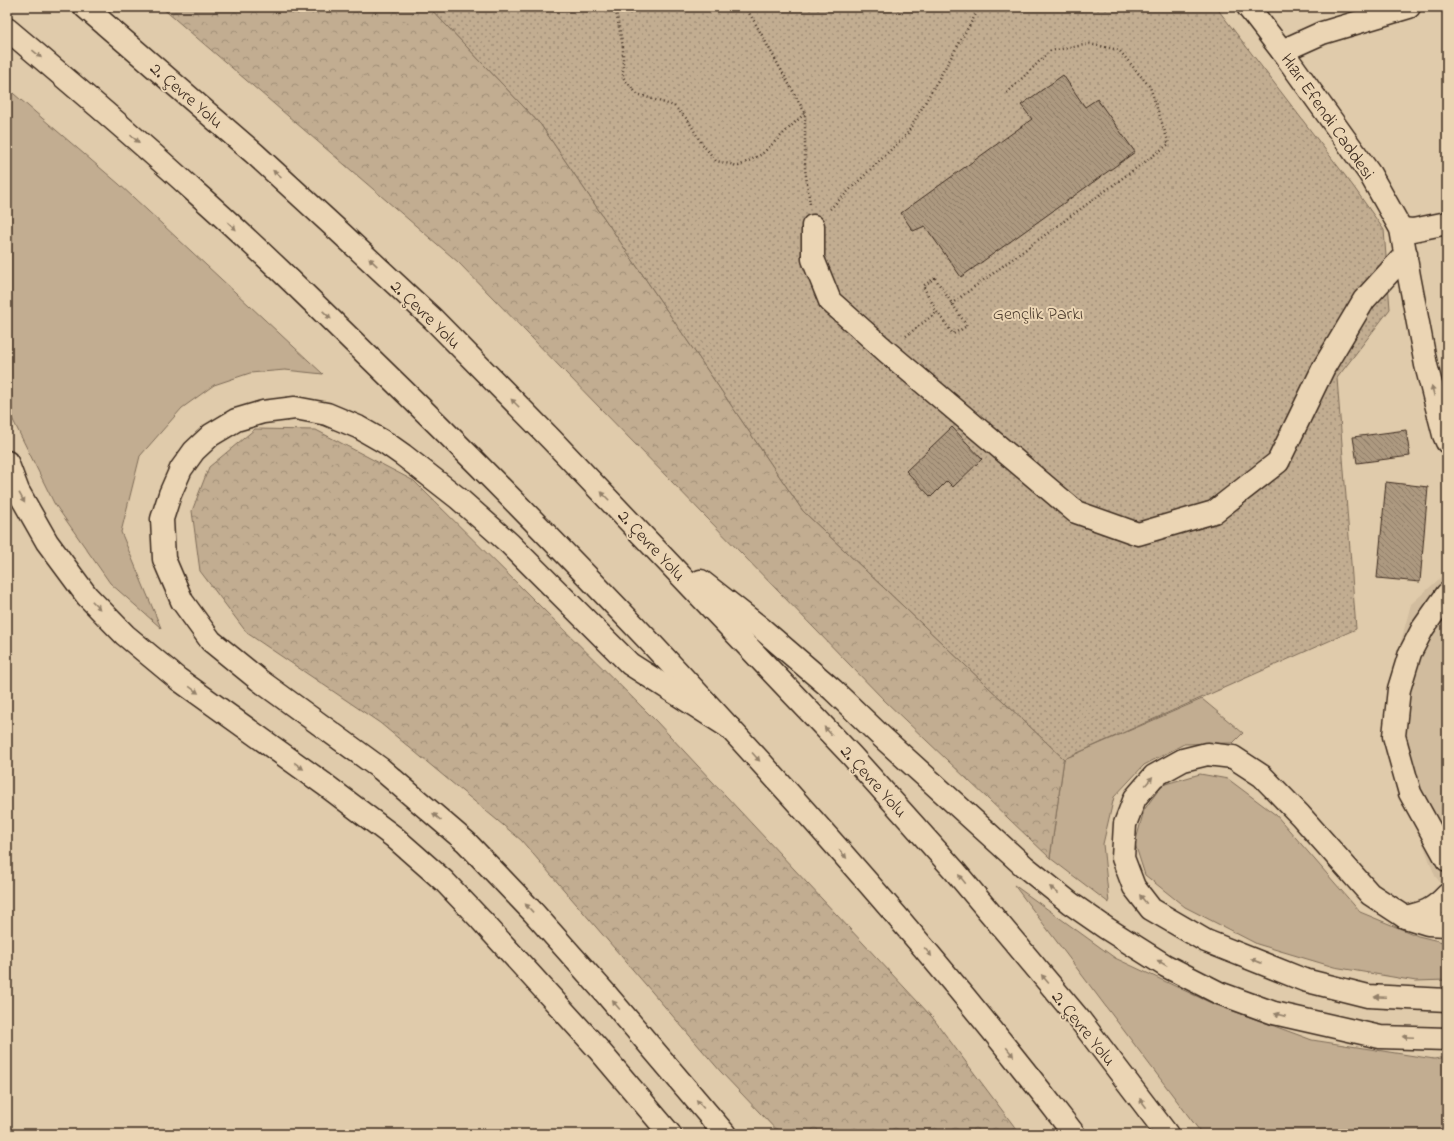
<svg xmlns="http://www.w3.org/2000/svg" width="1454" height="1141" font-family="'Indie Flower',sans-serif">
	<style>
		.built { fill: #d1bc9e }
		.green { fill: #c2ad91; stroke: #7e6c58 }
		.forest { fill: url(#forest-crowns); stroke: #7e6c58 }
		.park { fill: url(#park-dots); stroke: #7e6c58 }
		.building { fill: url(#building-back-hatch); stroke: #3b2a1e }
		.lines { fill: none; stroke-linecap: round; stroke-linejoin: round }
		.minor-casing { stroke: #3b2a1e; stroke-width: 25 }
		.highway-casing { stroke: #3b2a1e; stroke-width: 25 }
		.path { stroke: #3b2a1e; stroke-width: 2.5; stroke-dasharray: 1 3; stroke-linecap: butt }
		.minor { stroke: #ebd5b4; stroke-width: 22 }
		.highway { stroke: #ebd5b4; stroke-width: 22 }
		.oneway { fill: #938069 }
		.labels { text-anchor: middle; stroke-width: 4; stroke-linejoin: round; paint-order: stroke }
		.street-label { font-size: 18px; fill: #3b2a1e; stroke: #ebd5b4 }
		.park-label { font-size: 18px; fill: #4f3e2f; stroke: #ebd5b4 }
	</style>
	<defs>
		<pattern id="forest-crowns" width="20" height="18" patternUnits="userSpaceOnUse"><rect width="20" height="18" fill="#c2ad91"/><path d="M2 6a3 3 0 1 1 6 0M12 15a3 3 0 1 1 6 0" fill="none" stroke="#9f8d76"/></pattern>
		<pattern id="park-dots" width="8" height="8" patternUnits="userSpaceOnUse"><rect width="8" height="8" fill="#c2ad91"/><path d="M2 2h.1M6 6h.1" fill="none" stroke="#9f8d76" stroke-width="1.8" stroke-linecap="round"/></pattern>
		<pattern id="building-back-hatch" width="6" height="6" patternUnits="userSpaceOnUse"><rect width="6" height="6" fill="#ad9980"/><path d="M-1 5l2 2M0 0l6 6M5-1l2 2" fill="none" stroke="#8e7d68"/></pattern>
	</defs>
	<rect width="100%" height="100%" fill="#e0cbab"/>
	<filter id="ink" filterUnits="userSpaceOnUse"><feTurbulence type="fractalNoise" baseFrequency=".025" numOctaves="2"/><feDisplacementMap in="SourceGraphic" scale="8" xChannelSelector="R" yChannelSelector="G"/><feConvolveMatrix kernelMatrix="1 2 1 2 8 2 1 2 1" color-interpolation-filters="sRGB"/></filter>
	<g filter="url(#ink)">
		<path class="built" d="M 1447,572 L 1447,891 L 1435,876 L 1419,833 L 1402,801 L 1385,753 L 1396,660 L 1411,604 Z"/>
		<g class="green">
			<path d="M 7,88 L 119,184 L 323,374 L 285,370 L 250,373 L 214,385 L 182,408 L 140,456 L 121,532 L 161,628 L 110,583 L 54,503 L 7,408 Z"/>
			<path d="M 1202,699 L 1243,733 L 1233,743 L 1184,744 L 1144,765 L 1114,797 L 1103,844 L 1109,903 L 1050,858 L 1064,759 Z"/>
			<path d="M 1200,774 L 1228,779 L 1276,815 L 1360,912 L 1418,936 L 1447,943 L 1447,980 L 1416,981 L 1334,967 L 1257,944 L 1185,907 L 1145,875 L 1135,844 L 1144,810 L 1162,785 Z"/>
			<path d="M 1014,885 L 1115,958 L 1209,1002 L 1312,1040 L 1434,1059 L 1447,1057 L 1447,1134 L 1202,1134 Z"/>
		</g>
		<g class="forest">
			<path d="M 161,7 L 429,7 L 541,125 L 803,511 L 1064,759 L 1050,858 L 885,701 L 458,262 Z"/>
			<path d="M 255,429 L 316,430 L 414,481 L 656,721 L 932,1017 L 1020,1134 L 780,1134 L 721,1072 L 521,840 L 380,723 L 247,633 L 200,571 L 192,511 L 209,467 Z"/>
		</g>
		<path class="park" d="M 429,7 L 1216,7 L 1353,186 L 1384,230 L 1390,309 L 1337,378 L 1356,629 L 1064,759 L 803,511 L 541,125 Z"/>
		<g class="building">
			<path d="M 1063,75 L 1085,107 L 1097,99 L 1135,152 L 961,277 L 925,226 L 913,231 L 901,213 L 1032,119 L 1021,105 Z"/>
			<path d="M 952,427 L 982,459 L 953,487 L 947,481 L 931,497 L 906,471 Z"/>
			<path d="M 1406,430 L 1410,456 L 1357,463 L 1353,437 Z"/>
			<path d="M 1386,482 L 1428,487 L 1420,582 L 1377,578 Z"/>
		</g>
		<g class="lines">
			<defs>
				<g id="minor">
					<path d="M 1248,7 L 1282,51 L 1370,174 L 1401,229 L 1409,276 L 1426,365 L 1444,435 L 1447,442"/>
					<path d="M 1282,51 L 1322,33 L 1409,7"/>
					<path d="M 813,226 L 813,259 L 830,301 L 886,351 L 1076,512 L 1138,534 L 1214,512 L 1278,462 L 1324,367 L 1364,300 L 1406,254"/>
					<path d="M 1401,229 L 1413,230 L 1447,223"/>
					<path d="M 1447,594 L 1423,628 L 1410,653 L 1399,689 L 1394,736 L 1410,793 L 1447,860"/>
					<path d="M 1405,917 C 1424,913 1433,910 1447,895"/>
					<path d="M 1447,925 L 1428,924 L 1405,917 L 1370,894 L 1300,815 L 1262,776 L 1233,757 L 1207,754 L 1183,760 L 1154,776 L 1135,798 L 1125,824 L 1123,858 L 1134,887 L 1151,909 L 1206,941 L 1304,980 L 1368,996 L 1447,1000"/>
				</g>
				<g id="highway">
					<path d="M 85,7 L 255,154 L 343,235 L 433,319 L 551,439 L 851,755 L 954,870 L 1080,1020 L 1167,1134"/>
					<path d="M 7,29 C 70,82 133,135 194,191 C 254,244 311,300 368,356 C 464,449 558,545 650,642 C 798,800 942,962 1074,1134"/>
					<path d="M 7,462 L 18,491 L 47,542 L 87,596 L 125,635 L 178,679 L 324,784 L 394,837 L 444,881 L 481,920 L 598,1049 L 670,1134"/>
					<path d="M 701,581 L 762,629 L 833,690 L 882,737 L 1024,866 L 1070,903 L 1106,928 L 1166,966 L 1219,993 L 1274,1013 L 1380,1037 L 1447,1039"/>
					<path d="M 725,1134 L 606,994 L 533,912 L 466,842 L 381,769 L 259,680 L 211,641 L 182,601 L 164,559 L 162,519 L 170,494 L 181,469 L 194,451 L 211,435 L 236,420 L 263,412 L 295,408 L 327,414 L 358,427 L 386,443 L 403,455 L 458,498 L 510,544 L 630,664 L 730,728"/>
				</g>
			</defs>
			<use href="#minor" class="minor-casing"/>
			<use href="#highway" class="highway-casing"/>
			<g class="path">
				<path d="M 615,7 L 623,47 L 623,77 L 637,94 L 674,106 L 688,120 L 700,141 L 716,161 L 739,166 L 762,154 L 805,113"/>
				<path d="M 745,7 L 754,21 L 805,113 L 805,169 L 810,204"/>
				<path d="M 830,209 L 907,134 L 980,7"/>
				<path d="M 935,278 L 967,326 L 953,334 L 937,312 L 923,286 Z"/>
				<path d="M 951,304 L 1169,144 L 1150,87 L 1119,50 L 1090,44 L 1050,51 L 1007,93"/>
				<path d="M 906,336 L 937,312"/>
			</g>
			<use href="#minor" class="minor"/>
			<use href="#highway" class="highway"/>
		</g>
		<defs><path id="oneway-solid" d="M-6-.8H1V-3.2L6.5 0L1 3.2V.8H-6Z"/></defs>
		<g class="oneway">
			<use href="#oneway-solid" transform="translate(37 54) rotate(40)"/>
			<use href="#oneway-solid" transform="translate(135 139) rotate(41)"/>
			<use href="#oneway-solid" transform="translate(277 174) rotate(-138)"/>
			<use href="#oneway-solid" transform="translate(232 226) rotate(43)"/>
			<use href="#oneway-solid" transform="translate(373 262) rotate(-136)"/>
			<use href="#oneway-solid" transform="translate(327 315) rotate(44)"/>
			<use href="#oneway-solid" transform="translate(1433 391) rotate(-104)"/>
			<use href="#oneway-solid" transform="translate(515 403) rotate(-135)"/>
			<use href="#oneway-solid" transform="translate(605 496) rotate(-134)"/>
			<use href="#oneway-solid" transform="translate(22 498) rotate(61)"/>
			<use href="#oneway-solid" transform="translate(96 605) rotate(46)"/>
			<use href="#oneway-solid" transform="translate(194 690) rotate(36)"/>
			<use href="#oneway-solid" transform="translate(828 731) rotate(-133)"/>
			<use href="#oneway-solid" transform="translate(756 757) rotate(48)"/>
			<use href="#oneway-solid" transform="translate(299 766) rotate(36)"/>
			<use href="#oneway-solid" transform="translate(1149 781) rotate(-50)"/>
			<use href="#oneway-solid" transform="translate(437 817) rotate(-139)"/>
			<use href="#oneway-solid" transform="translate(843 854) rotate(49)"/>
			<use href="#oneway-solid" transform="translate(962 879) rotate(-129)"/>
			<use href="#oneway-solid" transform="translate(1054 890) rotate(-142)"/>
			<use href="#oneway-solid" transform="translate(1143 899) rotate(-128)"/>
			<use href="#oneway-solid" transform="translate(529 908) rotate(-133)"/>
			<use href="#oneway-solid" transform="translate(928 952) rotate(50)"/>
			<use href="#oneway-solid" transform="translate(1256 961) rotate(-158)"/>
			<use href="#oneway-solid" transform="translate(1162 963) rotate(-149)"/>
			<use href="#oneway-solid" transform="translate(1045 979) rotate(-130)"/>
			<use href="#oneway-solid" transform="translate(1380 997) rotate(-177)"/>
			<use href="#oneway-solid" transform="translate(616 1005) rotate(-130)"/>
			<use href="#oneway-solid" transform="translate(1280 1015) rotate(-167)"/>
			<use href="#oneway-solid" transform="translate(1408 1037) rotate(-178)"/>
			<use href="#oneway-solid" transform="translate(1010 1052) rotate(51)"/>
			<use href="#oneway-solid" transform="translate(1143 1103) rotate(-127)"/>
			<use href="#oneway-solid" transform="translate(700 1104) rotate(-130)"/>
		</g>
	</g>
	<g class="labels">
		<g class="street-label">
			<text transform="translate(187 95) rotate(41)" y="6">2. Çevre Yolu</text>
			<text transform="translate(1328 116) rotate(55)" y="6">Hızır Efendi Caddesi</text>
			<text transform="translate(426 314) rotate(44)" y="6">2. Çevre Yolu</text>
			<text transform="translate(652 545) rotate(47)" y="6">2. Çevre Yolu</text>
			<text transform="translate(874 781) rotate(48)" y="6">2. Çevre Yolu</text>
			<text transform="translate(1084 1028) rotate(51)" y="6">2. Çevre Yolu</text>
		</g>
		<g class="park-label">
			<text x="1038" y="319">Gençlik Parkı</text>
		</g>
	</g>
	<rect width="1454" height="1141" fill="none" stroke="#ebd5b4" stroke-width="24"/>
	<rect x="12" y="12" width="1430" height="1117" fill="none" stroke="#3b2a1e" stroke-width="1.5" filter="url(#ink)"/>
</svg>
